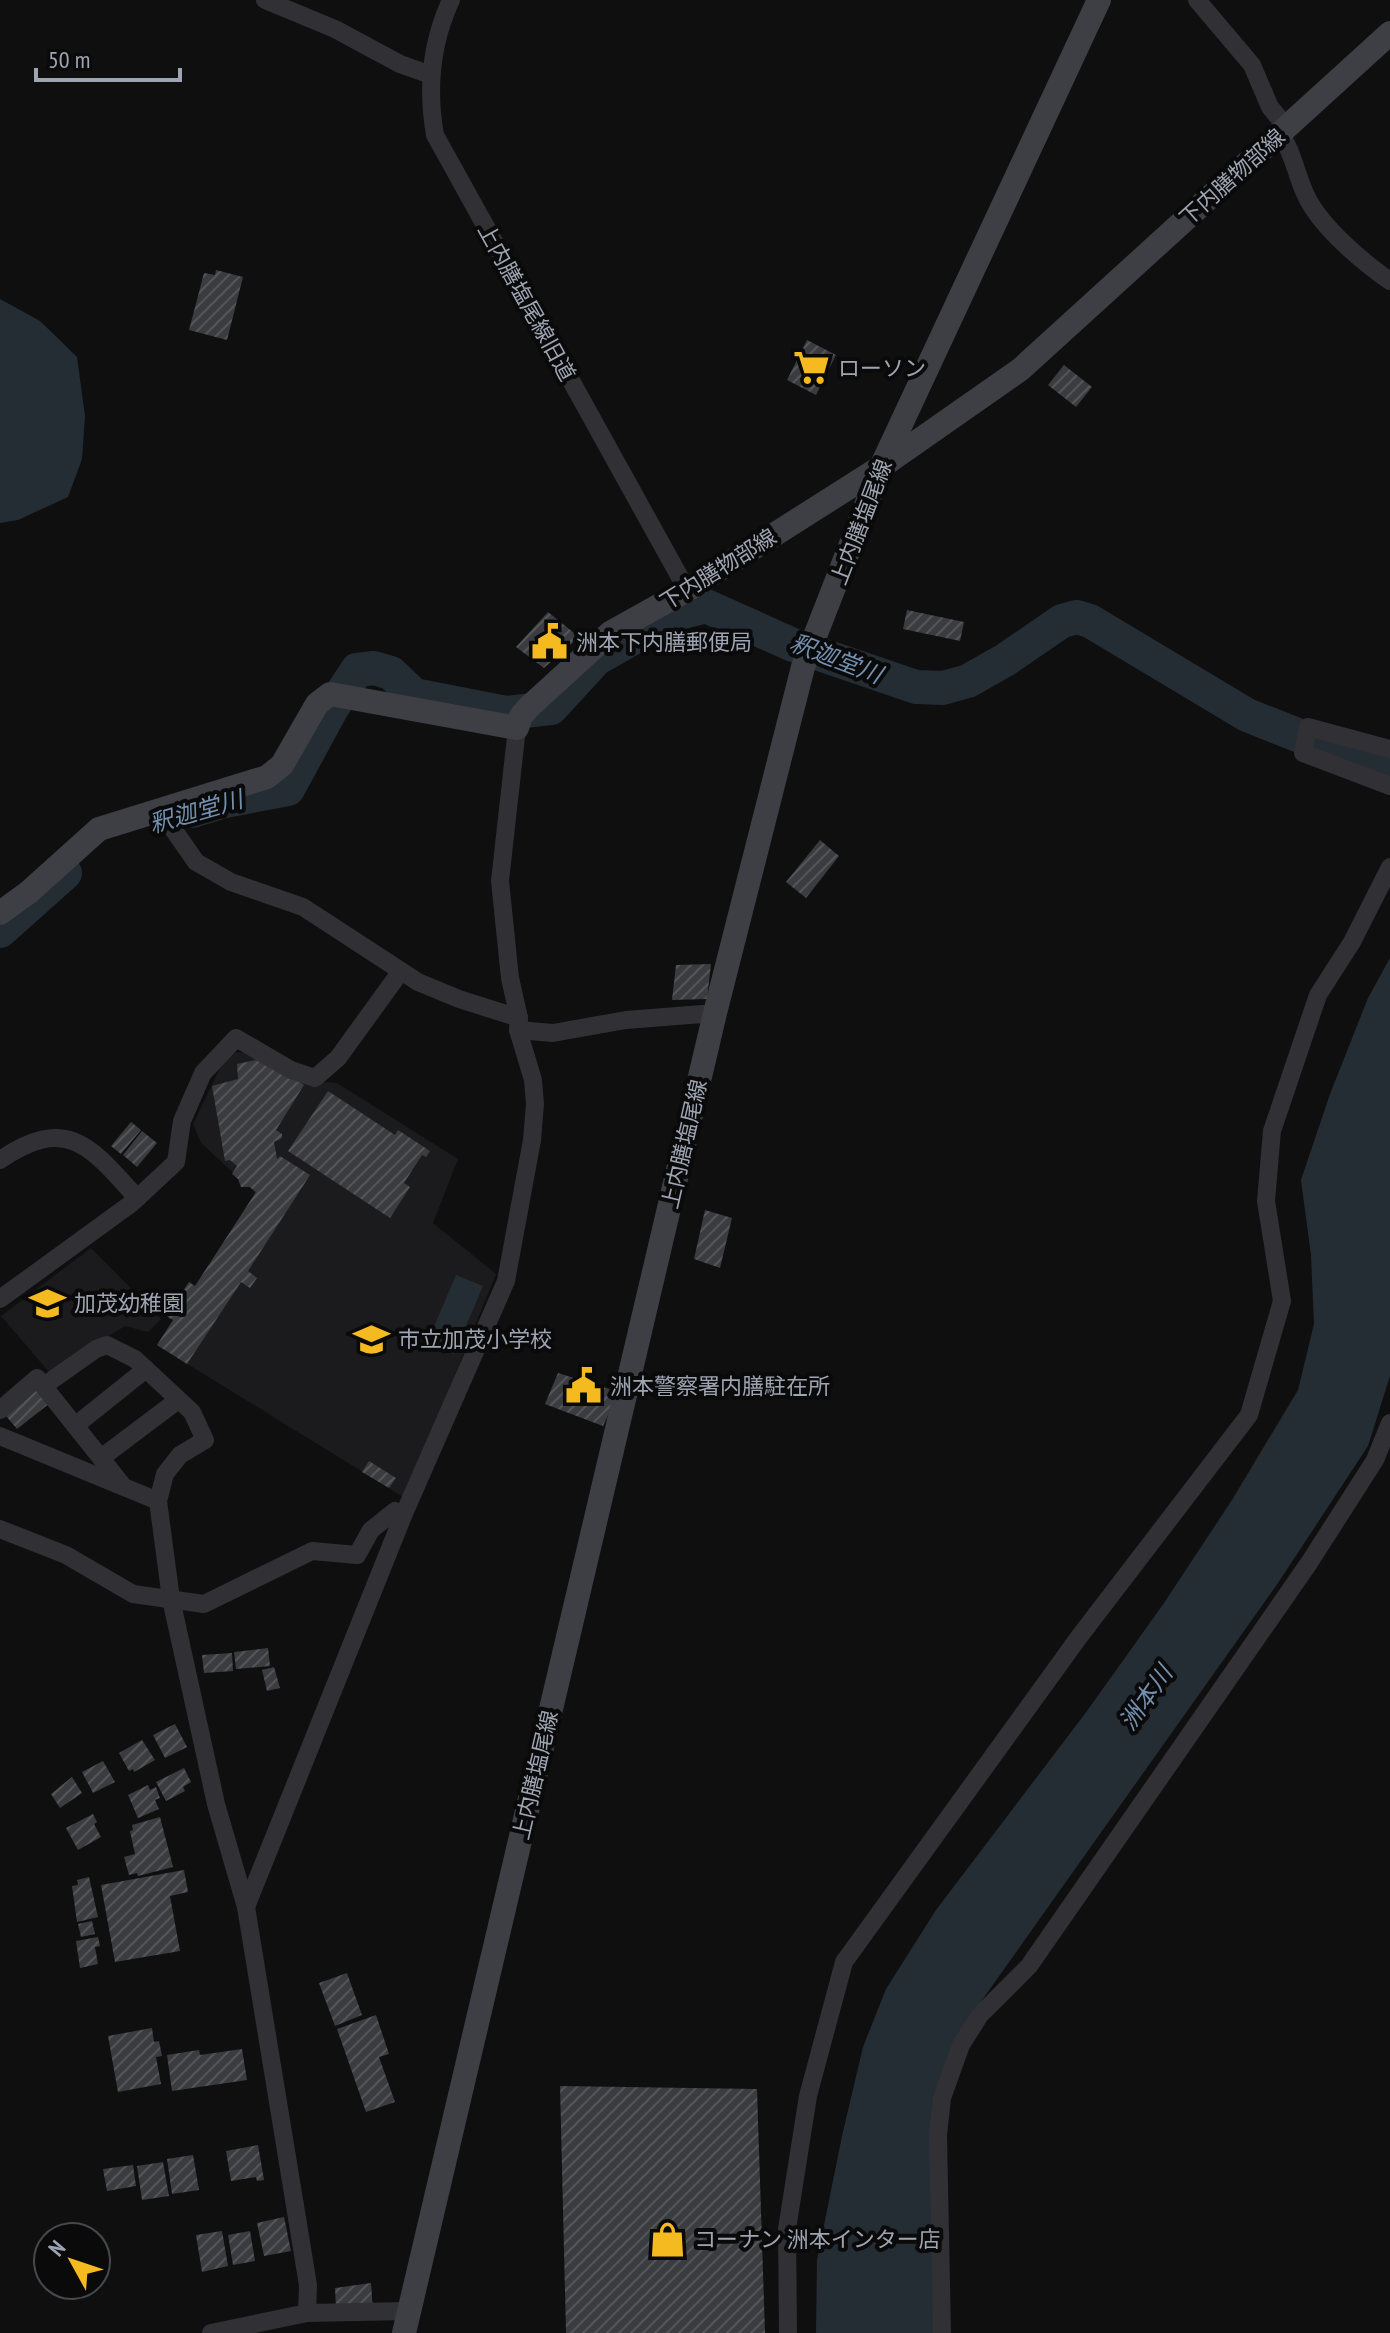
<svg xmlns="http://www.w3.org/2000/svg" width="1390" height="2333" font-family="'PT Sans Narrow','Noto Sans JP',sans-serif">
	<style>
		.built { fill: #1b1b1d }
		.water { fill: #252d34 }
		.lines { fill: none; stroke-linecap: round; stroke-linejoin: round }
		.river { stroke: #252d34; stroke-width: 34 }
		.building { fill: url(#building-hatch) }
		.minor { stroke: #303035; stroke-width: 18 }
		.secondary { stroke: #3e3f45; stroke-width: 24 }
		.labels { text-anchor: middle; stroke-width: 8; stroke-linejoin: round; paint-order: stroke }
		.street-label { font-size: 22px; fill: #9fa4b2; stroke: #0a0a0b }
		.poi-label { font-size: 22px; fill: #9fa4b2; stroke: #0a0a0b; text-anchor: start }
		.water-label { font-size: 24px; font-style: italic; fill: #7490af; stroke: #0a0a0b }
	</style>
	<defs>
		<pattern id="building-hatch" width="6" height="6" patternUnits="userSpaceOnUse" patternTransform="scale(2)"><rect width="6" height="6" fill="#3b3c40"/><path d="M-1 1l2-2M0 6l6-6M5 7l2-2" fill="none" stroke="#545559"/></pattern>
	</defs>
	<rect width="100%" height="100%" fill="#0f0f10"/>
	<g class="built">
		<path d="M 236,1052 L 261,1054 L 308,1081 L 337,1083 L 458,1159 L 433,1223 L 496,1274 L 405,1498 L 158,1346 L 255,1193 L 201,1143 L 193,1124 L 223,1062 Z"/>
		<path d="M 91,1248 L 161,1319 L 148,1332 L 125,1326 L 50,1373 L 1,1316 Z"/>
	</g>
	<g class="water">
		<path d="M 0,299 L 40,321 L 77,357 L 85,416 L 82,459 L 68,497 L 18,520 L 0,523 Z"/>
		<path d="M 1390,958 L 1390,1376 L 1368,1446 L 1278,1583 L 975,2010 L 949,2059 L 935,2333 L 816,2333 L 817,2260 L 842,2136 L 863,2047 L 886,1989 L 936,1910 L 1087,1711 L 1164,1603 L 1232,1500 L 1298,1390 L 1314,1324 L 1311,1255 L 1301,1180 L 1330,1094 L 1368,998 Z"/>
		<path d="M 456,1275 L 483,1286 L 454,1354 L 428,1341 Z"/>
	</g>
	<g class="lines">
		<g class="river">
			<path d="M 1331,746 L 1390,765"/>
			<path d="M 192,811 L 225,801 L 288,789 L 332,708 L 357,670 L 374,668 L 391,673 L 414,695 L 506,713 L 551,708 L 596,659 L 675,614 L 706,606 L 793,645 L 916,687 L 943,688 L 968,681 L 1005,660 L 1062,621 L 1077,617 L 1090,621 L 1247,715 L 1305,738"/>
			<path d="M 0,931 L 65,873"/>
		</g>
	</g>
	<g class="building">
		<path d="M 216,270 L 243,277 L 227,340 L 189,330 L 204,273 L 215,275 Z"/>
		<path d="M 807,340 L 836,355 L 816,395 L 787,380 Z"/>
		<path d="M 1064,365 L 1092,387 L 1076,407 L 1048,385 Z"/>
		<path d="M 907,610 L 964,622 L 960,641 L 903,629 Z"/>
		<path d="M 548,612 L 579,637 L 544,668 L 516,647 Z"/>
		<path d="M 820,840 L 839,856 L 806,898 L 786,882 Z"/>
		<path d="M 711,964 L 707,999 L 672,1000 L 676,965 Z"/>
		<path d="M 266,1058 L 304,1085 L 276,1130 L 282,1134 L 282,1138 L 274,1142 L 277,1159 L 280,1156 L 310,1175 L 248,1271 L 257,1278 L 250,1288 L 241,1282 L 187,1364 L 157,1345 L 173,1320 L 166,1316 L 189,1282 L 195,1286 L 256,1192 L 250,1187 L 241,1187 L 238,1179 L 232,1174 L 237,1166 L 230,1160 L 225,1161 L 212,1086 L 238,1079 L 237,1064 Z"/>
		<path d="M 328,1091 L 395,1135 L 398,1130 L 430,1151 L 426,1157 L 422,1155 L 404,1183 L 410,1187 L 390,1218 L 288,1151 Z"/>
		<path d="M 131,1122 L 141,1130 L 121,1154 L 111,1146 Z"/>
		<path d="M 142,1131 L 157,1143 L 137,1167 L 123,1155 Z"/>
		<path d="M 705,1210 L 732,1218 L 720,1268 L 694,1259 Z"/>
		<path d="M 558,1373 L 619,1392 L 603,1426 L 545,1404 Z"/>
		<path d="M 38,1389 L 50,1403 L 17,1429 L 6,1416 Z"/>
		<path d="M 369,1461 L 396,1478 L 389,1488 L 362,1472 Z"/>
		<path d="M 268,1648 L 270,1666 L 236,1669 L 234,1652 Z"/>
		<path d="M 232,1653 L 233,1671 L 204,1673 L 202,1655 Z"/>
		<path d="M 274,1667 L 280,1688 L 267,1691 L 262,1670 Z"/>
		<path d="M 175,1724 L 187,1747 L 165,1758 L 153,1735 Z"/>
		<path d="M 142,1740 L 155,1760 L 134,1772 L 133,1769 L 129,1771 L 119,1753 Z"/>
		<path d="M 103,1761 L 115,1782 L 93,1793 L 82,1772 Z"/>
		<path d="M 184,1768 L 191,1782 L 183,1787 L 185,1791 L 166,1801 L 156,1782 Z"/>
		<path d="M 72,1777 L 82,1793 L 60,1808 L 51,1794 Z"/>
		<path d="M 148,1785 L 150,1790 L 156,1787 L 160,1798 L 155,1800 L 159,1809 L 138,1818 L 128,1795 Z"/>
		<path d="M 93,1814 L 97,1822 L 94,1824 L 101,1837 L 78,1850 L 66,1828 Z"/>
		<path d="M 160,1817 L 173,1867 L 138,1876 L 137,1873 L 129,1875 L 124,1857 L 135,1854 L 130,1831 L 133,1830 L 132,1825 Z"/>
		<path d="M 184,1870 L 188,1892 L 170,1896 L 180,1951 L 115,1962 L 101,1885 Z"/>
		<path d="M 89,1877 L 98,1917 L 77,1922 L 72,1886 L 78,1885 L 77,1880 Z"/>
		<path d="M 92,1921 L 95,1934 L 81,1937 L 78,1924 Z"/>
		<path d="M 98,1937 L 100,1946 L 95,1947 L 98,1964 L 80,1968 L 76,1941 Z"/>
		<path d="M 347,1973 L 362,2015 L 335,2026 L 319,1983 Z"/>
		<path d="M 376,2015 L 389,2054 L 379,2057 L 395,2102 L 366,2112 L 337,2029 Z"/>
		<path d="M 152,2028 L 154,2042 L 159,2041 L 162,2056 L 156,2057 L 161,2084 L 118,2092 L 108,2036 Z"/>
		<path d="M 242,2049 L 247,2080 L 172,2091 L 167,2055 L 199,2050 L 200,2055 Z"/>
		<path d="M 560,2086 L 757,2089 L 765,2333 L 566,2333 Z"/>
		<path d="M 258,2145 L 264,2180 L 257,2181 L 256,2177 L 231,2181 L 226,2151 Z"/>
		<path d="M 193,2155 L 199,2190 L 172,2194 L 167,2159 Z"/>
		<path d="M 163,2162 L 169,2196 L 142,2200 L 137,2166 Z"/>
		<path d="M 133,2165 L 136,2186 L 107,2191 L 103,2169 Z"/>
		<path d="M 284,2217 L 291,2251 L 264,2256 L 257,2223 Z"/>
		<path d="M 222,2231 L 228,2266 L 202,2272 L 196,2235 Z"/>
		<path d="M 250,2231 L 255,2261 L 233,2265 L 228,2235 Z"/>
		<path d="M 371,2283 L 373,2311 L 336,2309 L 335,2288 Z"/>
	</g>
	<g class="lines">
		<g class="minor">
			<path d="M 265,0 L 335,29 L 400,64 L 431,75"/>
			<path d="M 451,0 C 431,43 427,89 435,135 L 687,590"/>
			<path d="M 1197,0 L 1252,65 L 1270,107 L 1287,128"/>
			<path d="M 1280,133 C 1296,156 1297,185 1313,208 C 1330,234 1364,263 1390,281"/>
			<path d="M 1390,749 L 1308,727 L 1303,753 L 1390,786"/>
			<path d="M 165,808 L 171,826 L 196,862 L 231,882 L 303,907 L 418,982 L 459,999 L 519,1018"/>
			<path d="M 518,1030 L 553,1033 L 626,1020 L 715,1013"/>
			<path d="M 0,1160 C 68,1114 91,1147 137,1198"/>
			<path d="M 0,1299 L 132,1203 L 176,1162 L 182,1121 L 203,1073 L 236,1038 L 291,1070 L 315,1078 L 338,1058 L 401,971"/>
			<path d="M 45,1385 L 96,1349 L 107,1345 L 135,1359 L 192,1412 L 205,1440 L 180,1455 L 165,1474 L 158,1501 L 171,1599 L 216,1804 L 246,1907 L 308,2285 L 307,2313"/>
			<path d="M 0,1410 L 37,1378 L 124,1487"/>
			<path d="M 76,1425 L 146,1369"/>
			<path d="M 0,1436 L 158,1501"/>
			<path d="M 101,1458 L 178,1400"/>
			<path d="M 0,1529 L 66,1555 L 133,1594 L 204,1604 L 312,1551 L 357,1555 L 371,1530 L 395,1511 L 403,1516"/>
			<path d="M 246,1907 L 403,1516 L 506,1281 L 532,1140 L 535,1104 L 533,1080 L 518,1030 L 519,1018 L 510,978 L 500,881 L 517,728"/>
			<path d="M 211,2333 L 307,2313 L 408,2311"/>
			<path d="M 788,2333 L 787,2229 L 808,2096 L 844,1962 L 1079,1637 L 1249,1415 L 1282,1301 L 1266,1201 L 1272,1131 L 1318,995 L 1352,942 L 1390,867"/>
			<path d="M 942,2333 L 938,2135 L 942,2098 L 961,2045 L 980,2015 L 1029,1966 L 1309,1563 L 1375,1460 L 1390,1423"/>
		</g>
		<g class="secondary">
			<path d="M 0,913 L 29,892 L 99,829 L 267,777 L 282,765 L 317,704 L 330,694 L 517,728 L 521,716 L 529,707 L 610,633 L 687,590 L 881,467 L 1021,369 L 1390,33"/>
			<path d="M 404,2333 L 715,1013 L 803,667 L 881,467 L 1099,0"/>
		</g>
	</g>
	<defs>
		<symbol id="supermarket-bare" viewBox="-9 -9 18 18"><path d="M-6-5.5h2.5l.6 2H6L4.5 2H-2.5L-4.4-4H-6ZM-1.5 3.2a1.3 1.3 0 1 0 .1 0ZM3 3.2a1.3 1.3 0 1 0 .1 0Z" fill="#f6ba21" stroke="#0a0a0b" stroke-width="2.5" paint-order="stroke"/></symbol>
		<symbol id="civic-bare" viewBox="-9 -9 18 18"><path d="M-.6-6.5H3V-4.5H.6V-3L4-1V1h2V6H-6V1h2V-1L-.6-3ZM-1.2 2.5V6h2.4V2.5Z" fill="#f6ba21" stroke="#0a0a0b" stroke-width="2.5" paint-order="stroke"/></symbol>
		<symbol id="school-bare" viewBox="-9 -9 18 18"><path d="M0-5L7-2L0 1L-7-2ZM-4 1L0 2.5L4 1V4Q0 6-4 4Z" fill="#f6ba21" stroke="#0a0a0b" stroke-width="2.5" paint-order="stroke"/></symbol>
		<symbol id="shop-bare" viewBox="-9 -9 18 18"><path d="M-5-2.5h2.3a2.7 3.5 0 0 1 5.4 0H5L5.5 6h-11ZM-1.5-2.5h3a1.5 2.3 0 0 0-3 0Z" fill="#f6ba21" stroke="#0a0a0b" stroke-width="2.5" paint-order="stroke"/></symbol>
	</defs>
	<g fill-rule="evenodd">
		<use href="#supermarket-bare" x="786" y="342" width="51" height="51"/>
		<use href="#civic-bare" x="524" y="616" width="51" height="51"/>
		<use href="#school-bare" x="22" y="1278" width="51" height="51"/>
		<use href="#school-bare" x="346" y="1314" width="51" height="51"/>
		<use href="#civic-bare" x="558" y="1360" width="51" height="51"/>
		<use href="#shop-bare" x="642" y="2214" width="51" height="51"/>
	</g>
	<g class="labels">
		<g class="street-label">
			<text transform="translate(1232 177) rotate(-42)" y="8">下内膳物部線</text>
			<text transform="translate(527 302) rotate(61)" y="8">上内膳塩尾線旧道</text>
			<text transform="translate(861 522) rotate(-69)" y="8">上内膳塩尾線</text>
			<text transform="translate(718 569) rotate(-32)" y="8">下内膳物部線</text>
			<text transform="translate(684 1144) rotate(-77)" y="8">上内膳塩尾線</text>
			<text transform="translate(535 1775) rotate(-77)" y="8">上内膳塩尾線</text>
		</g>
		<g class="poi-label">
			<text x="838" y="376">ローソン</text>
			<text x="576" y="650">洲本下内膳郵便局</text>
			<text x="74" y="1311">加茂幼稚園</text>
			<text x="398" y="1347">市立加茂小学校</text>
			<text x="610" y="1394">洲本警察署内膳駐在所</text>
			<text x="694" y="2247">コーナン 洲本インター店</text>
		</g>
		<g class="water-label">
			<text transform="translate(836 659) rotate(21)" y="8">釈迦堂川</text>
			<text transform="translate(196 812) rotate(-16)" y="8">釈迦堂川</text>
			<text transform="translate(1146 1698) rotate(-55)" y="8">洲本川</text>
		</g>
	</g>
	<g transform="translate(72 2261) rotate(310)"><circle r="38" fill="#0a0a0b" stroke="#46484e" stroke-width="2"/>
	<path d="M0-6L14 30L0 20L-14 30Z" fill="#f6ba21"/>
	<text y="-12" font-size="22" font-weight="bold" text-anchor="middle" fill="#9fa4b2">N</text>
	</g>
	<path d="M36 68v12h144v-12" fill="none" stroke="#9fa4b2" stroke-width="4"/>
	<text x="48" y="68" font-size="24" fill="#9fa4b2" stroke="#0a0a0b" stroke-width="6" paint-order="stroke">50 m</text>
</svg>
